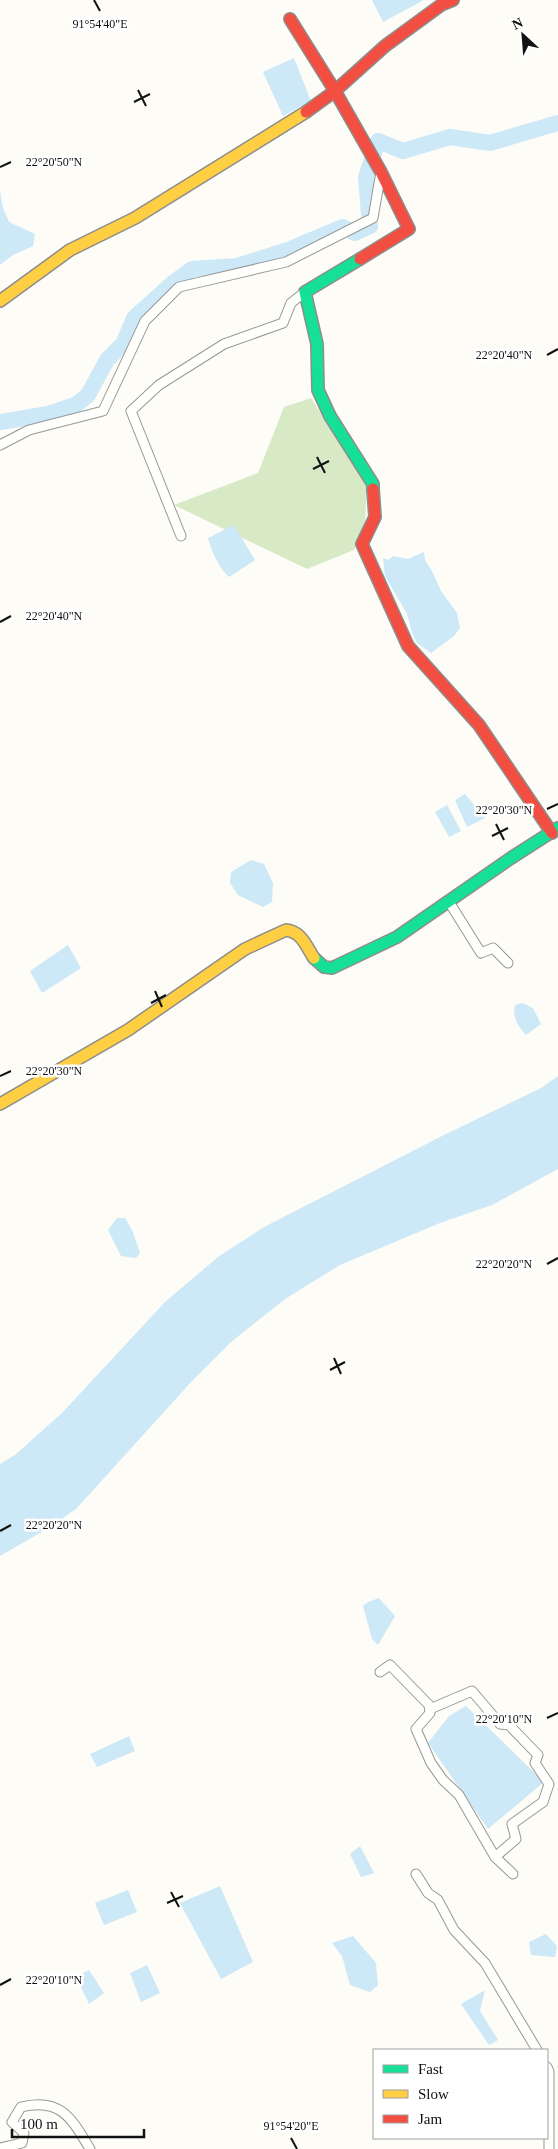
<svg xmlns="http://www.w3.org/2000/svg" width="558" height="2149" font-family="'Times New Roman',serif">
	<style>
		.forest { fill: #d8eac5 }
		.water { fill: #cde8f7 }
		.lines { fill: none; stroke-linecap: round; stroke-linejoin: round }
		.river { stroke: #cde8f7; stroke-width: 16 }
		.street-casing { stroke: #979795; stroke-width: 11 }
		.fast-casing { stroke: #8e8d8b; stroke-width: 14 }
		.slow-casing { stroke: #8e8d8b; stroke-width: 14 }
		.jam-casing { stroke: #8e8d8b; stroke-width: 14 }
		.street { stroke: #fffffe; stroke-width: 9 }
		.fast { stroke: #16e098; stroke-width: 11 }
		.slow { stroke: #ffcf43; stroke-width: 11 }
		.jam { stroke: #f24e42; stroke-width: 11 }
		.ticks { fill: none; stroke: #111; stroke-width: 2 }
		.ticks-label { font-size: 12px; text-anchor: middle; fill: #111; stroke: #fff; stroke-width: 5; stroke-linejoin: round; paint-order: stroke }
	</style>
	<rect width="100%" height="100%" fill="#fdfcf7"/>
	<path class="forest" d="M 311,398 L 367,485 L 365,522 L 354,550 L 307,569 L 174,505 L 258,473 L 284,407 Z"/>
	<g class="water">
		<path d="M 372,0 L 424,0 L 383,22 Z"/>
		<path d="M 294,58 L 311,101 L 283,116 L 263,72 Z"/>
		<path d="M 0,191 L 3,208 L 9,222 L 35,234 L 33,246 L 13,255 L 0,265 Z"/>
		<path d="M 234,525 L 255,560 L 229,577 C 218,567 212,552 208,538 Z"/>
		<path d="M 424,552 L 425,560 L 432,571 L 441,591 L 457,613 L 460,628 L 454,636 L 431,653 L 417,643 L 413,635 L 407,614 L 385,576 L 383,558 L 388,560 L 393,556 L 408,559 Z"/>
		<path d="M 465,794 L 485,818 L 467,827 L 455,800 Z"/>
		<path d="M 447,805 L 461,831 L 449,837 L 435,812 Z"/>
		<path d="M 251,860 L 264,864 L 273,883 L 272,902 L 263,907 L 238,895 L 230,883 L 231,872 Z"/>
		<path d="M 68,945 L 81,968 L 42,993 L 30,971 Z"/>
		<path d="M 522,1003 L 533,1008 L 541,1024 L 526,1035 C 518,1026 512,1017 515,1005 Z"/>
		<path d="M 558,1076 L 558,1169 L 492,1205 L 440,1223 L 340,1265 L 285,1299 L 231,1342 L 192,1381 L 76,1509 L 50,1527 L 0,1556 L 0,1464 L 15,1455 L 62,1413 L 165,1302 L 218,1257 L 264,1227 L 442,1136 L 541,1088 Z"/>
		<path d="M 117,1218 L 125,1218 L 133,1232 L 140,1253 L 136,1258 L 121,1256 L 108,1230 Z"/>
		<path d="M 379,1598 L 395,1616 L 378,1645 L 372,1639 L 363,1606 L 368,1602 Z"/>
		<path d="M 466,1706 L 544,1782 L 488,1829 L 428,1743 L 449,1716 Z"/>
		<path d="M 129,1736 L 135,1751 L 97,1767 L 90,1754 Z"/>
		<path d="M 360,1846 L 374,1873 L 361,1877 L 350,1854 Z"/>
		<path d="M 220,1886 L 253,1962 L 221,1979 L 180,1903 Z"/>
		<path d="M 128,1890 L 137,1912 L 104,1925 L 95,1903 Z"/>
		<path d="M 546,1934 L 557,1946 L 555,1957 L 531,1955 L 529,1942 Z"/>
		<path d="M 353,1936 L 376,1963 L 378,1985 L 370,1992 L 350,1985 L 342,1956 L 332,1943 Z"/>
		<path d="M 147,1965 L 160,1993 L 141,2002 L 130,1973 Z"/>
		<path d="M 89,1970 L 104,1993 L 89,2004 L 78,1981 L 83,1973 Z"/>
		<path d="M 485,1990 L 480,2011 L 498,2040 L 489,2045 L 461,2004 Z"/>
	</g>
	<g class="lines">
		<path class="river" d="M 0,422 L 48,414 L 77,404 L 88,395 L 107,360 L 123,344 L 134,318 L 173,283 L 192,269 L 237,266 L 288,250 L 343,227 L 355,233 L 370,226 L 366,177 L 378,141 L 403,151 L 450,137 L 490,143 L 558,123"/>
		<defs>
			<g id="street">
				<path d="M 0,445 L 29,430 L 103,411 L 145,321 L 179,287 L 286,262 L 373,218 L 381,172"/>
				<path d="M 181,536 L 131,411 L 159,385 L 224,344 L 283,323 L 291,303 L 305,292"/>
				<path d="M 449,902 L 481,953 L 493,948 L 508,963"/>
				<path d="M 380,1672 L 390,1665 L 429,1705 L 430,1713 L 416,1729 L 431,1763 L 443,1780 L 459,1795 L 495,1857 L 513,1874"/>
				<path d="M 430,1709 L 472,1691 L 500,1724 L 509,1725 L 538,1755 L 535,1763 L 549,1784 L 543,1802 L 512,1824 L 516,1839 L 495,1857"/>
				<path d="M 416,1874 L 428,1893 L 438,1900 L 454,1930 L 485,1963 L 537,2050"/>
				<path d="M 547,2067 L 549,2072 L 549,2149"/>
				<path d="M 0,2148 L 22,2143 L 24,2133 L 12,2122 L 21,2107 C 61,2097 72,2119 90,2149"/>
			</g>
			<g id="fast">
				<path d="M 360,259 L 305,292 L 317,344 L 318,390 L 330,416 L 373,484 L 373,489"/>
				<path d="M 314,958 L 324,967 L 332,968 L 397,937 L 511,858 L 558,828"/>
			</g>
			<g id="slow">
				<path d="M 0,301 L 70,250 L 135,218 L 306,112"/>
				<path d="M 0,1104 L 128,1030 L 245,949 L 286,930 C 302,932 306,946 314,958"/>
			</g>
			<g id="jam">
				<path d="M 290,19 L 335,91 L 306,112"/>
				<path d="M 360,259 L 409,229 L 381,172 L 335,91 L 385,46 L 441,5 L 453,0"/>
				<path d="M 373,489 L 375,517 L 362,544 L 408,646 L 479,725 L 552,833"/>
			</g>
		</defs>
		<use href="#street" class="street-casing"/>
		<use href="#fast" class="fast-casing"/>
		<use href="#slow" class="slow-casing"/>
		<use href="#jam" class="jam-casing"/>
		<use href="#street" class="street"/>
		<use href="#fast" class="fast"/>
		<use href="#slow" class="slow"/>
		<use href="#jam" class="jam"/>
	</g>
	<path class="ticks" d="M 94,0 L 100,11M 138,90 L 146,106M 134,102 L 150,94M 0,167 L 11,162M 547,355 L 558,349M 317,457 L 325,473M 313,469 L 329,461M 0,622 L 11,616M 547,809 L 558,804M 496,824 L 504,840M 492,836 L 508,828M 155,991 L 162,1007M 151,1003 L 166,995M 0,1076 L 11,1071M 547,1264 L 558,1258M 334,1358 L 341,1374M 330,1370 L 345,1362M 0,1531 L 11,1525M 547,1718 L 558,1713M 171,1892 L 179,1907M 167,1903 L 183,1896M 0,1985 L 11,1979M 291,2138 L 297,2149"/>
	<g class="ticks-label">
		<text x="100" y="28">91°54'40"E</text>
		<text x="54" y="166">22°20'50"N</text>
		<text x="504" y="359">22°20'40"N</text>
		<text x="54" y="620">22°20'40"N</text>
		<text x="504" y="814">22°20'30"N</text>
		<text x="54" y="1075">22°20'30"N</text>
		<text x="504" y="1268">22°20'20"N</text>
		<text x="54" y="1529">22°20'20"N</text>
		<text x="504" y="1723">22°20'10"N</text>
		<text x="54" y="1984">22°20'10"N</text>
		<text x="291" y="2130">91°54'20"E</text>
	</g>
	<rect x="373" y="2049" width="175" height="90" fill="#ffffff" stroke="#a0a0a0"/>
	<rect x="383" y="2065" width="25" height="8" fill="#16e098" stroke="#a0a0a0"/>
	<text x="418" y="2074" font-size="15" fill="#111111">Fast</text>
	<rect x="383" y="2090" width="25" height="8" fill="#ffcf43" stroke="#a0a0a0"/>
	<text x="418" y="2099" font-size="15" fill="#111111">Slow</text>
	<rect x="383" y="2115" width="25" height="8" fill="#f24e42" stroke="#a0a0a0"/>
	<text x="418" y="2124" font-size="15" fill="#111111">Jam</text>
	<g transform="translate(523 35) rotate(334)" stroke="#ffffff" stroke-width="4" paint-order="stroke">
	<path d="M0-4L9 19L0 12L-9 19Z" fill="#111111"/>
	<text y="-8" font-size="14" font-weight="bold" text-anchor="middle" fill="#111111">N</text>
	</g>
	<path d="M12 2129v8h132v-8" fill="none" stroke="#111111" stroke-width="2.5"/>
	<text x="20" y="2129" font-size="15" fill="#111111" stroke="#ffffff" stroke-width="4" paint-order="stroke">100 m</text>
</svg>
